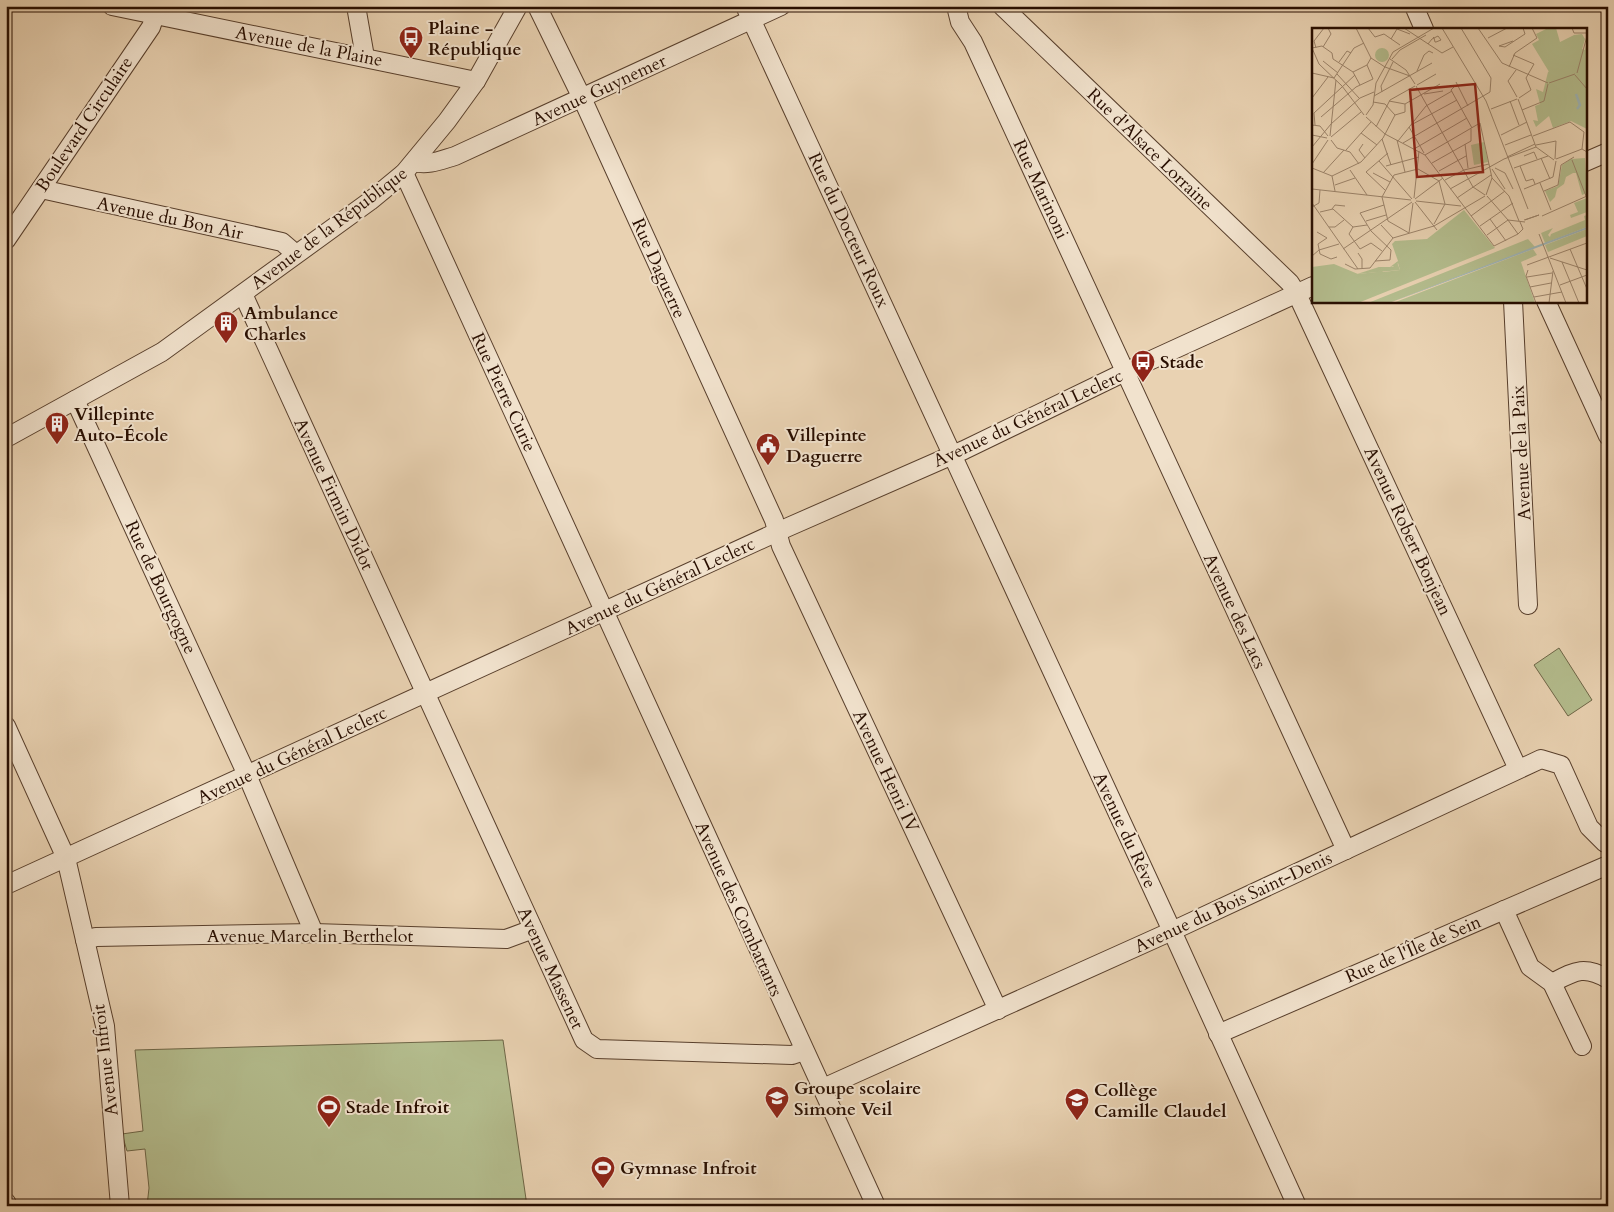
<svg xmlns="http://www.w3.org/2000/svg" width="1614" height="1212" font-family="Cardo,serif">
	<style>
		.garden { fill: #b4bd8e; stroke: #6e6647 }
		.lines { fill: none; stroke-linecap: round; stroke-linejoin: round }
		.minor-casing { stroke: #583f2c; stroke-width: 20 }
		.minor { stroke: #f1e2cd; stroke-width: 18 }
		.labels { text-anchor: middle; stroke-width: 4; stroke-linejoin: round; paint-order: stroke }
		.poi-label { font-size: 18px; font-weight: bold; fill: #280e00; stroke: #f1e2cd; text-anchor: start }
		.street-label { font-size: 18px; fill: #280e00; stroke: #f1e2cd }
		.inset-river { fill: none; stroke: #9db5b7; stroke-width: 2.5 }
		.inset-road { fill: none; stroke: #9c846b; stroke-width: 1 }
		.view { fill: #8f2418; fill-opacity: 0.15; stroke: #8f2418; stroke-width: 2.5 }
		.inset-edge { fill: none; stroke: #280e00; stroke-width: 2.5 }
	</style>
	<rect width="100%" height="100%" fill="#e9d2b2"/>
	<filter id="stains"><feTurbulence type="fractalNoise" baseFrequency=".004" numOctaves="4"/><feColorMatrix values="0 0 0 0 .2 0 0 0 0 .09 0 0 0 0 .02 0 0 0 .5 -.17"/></filter>
	<radialGradient id="worn" r=".72"><stop offset=".6" stop-color="#630" stop-opacity="0"/><stop offset="1" stop-color="#630" stop-opacity=".3"/></radialGradient>
	<g class="garden">
		<path d="M 1559,648 L 1592,700 L 1568,716 L 1534,665 Z"/>
		<path d="M 503,1040 L 527,1206 L 147,1206 L 149,1188 L 145,1149 L 127,1151 L 122,1134 L 143,1131 L 135,1050 Z"/>
	</g>
	<g class="lines">
		<defs>
			<g id="minor">
				<path d="M 112,6 L 476,81"/>
				<path d="M 356,6 L 365,57"/>
				<path d="M 537,6 L 582,98 L 774,520 L 781,546 L 998,1010"/>
				<path d="M 745,6 L 1172,931 L 1297,1206"/>
				<path d="M 956,6 L 960,22 L 973,42 L 1346,850"/>
				<path d="M 1002,6 L 1290,283 L 1297,294 L 1518,769"/>
				<path d="M 1414,6 L 1424,29"/>
				<path d="M 414,162 C 428,166 441,160 455,156 L 781,6"/>
				<path d="M 1585,162 L 1608,152"/>
				<path d="M 404,173 L 876,1206"/>
				<path d="M 41,189 L 282,242 L 296,254"/>
				<path d="M 6,240 L 151,27 L 155,15 L 155,6"/>
				<path d="M 243,294 L 584,1040 L 597,1049 L 792,1055 L 804,1051"/>
				<path d="M 1513,301 L 1528,605"/>
				<path d="M 1546,301 L 1608,436"/>
				<path d="M 75,400 L 247,775 L 314,933"/>
				<path d="M 6,438 L 162,352 L 370,201 L 404,173 L 447,121 L 476,81 L 518,6"/>
				<path d="M 6,726 L 66,858 L 105,1026 L 120,1206"/>
				<path d="M 6,885 L 786,528 L 964,450 L 1125,372 L 1313,286"/>
				<path d="M 1504,910 L 1530,967 L 1552,983 L 1582,1046"/>
				<path d="M 85,940 L 96,937 L 314,933 L 506,939 L 533,929"/>
				<path d="M 1552,983 C 1575,971 1584,965 1608,979"/>
				<path d="M 1218,1034 L 1608,865"/>
				<path d="M 823,1088 L 1172,931 L 1541,759 L 1561,765 L 1589,827 L 1605,843"/>
				<path d="M 6,1202 L 8,1206"/>
			</g>
		</defs>
		<use href="#minor" class="minor-casing"/>
		<use href="#minor" class="minor"/>
	</g>
	<defs>
		<symbol id="bus-pin" viewBox="-11 -11 22 30"><path d="M0 17L-7.5 6A9.5 9.5 0 1 1 7.5 6Z" fill="#8f2418" stroke="#f1e2cd"/><path d="M-5-6H5V4H4V6H2V4H-2V6H-4V4H-5ZM-3.5-4V0h7V-4ZM-3.5 1.2v1.5H-2V1.2ZM2 1.2v1.5H3.5V1.2Z" fill="#fff"/></symbol>
		<symbol id="building-pin" viewBox="-11 -11 22 30"><path d="M0 17L-7.5 6A9.5 9.5 0 1 1 7.5 6Z" fill="#8f2418" stroke="#f1e2cd"/><path d="M-4-6H4V6H1V3H-1V6H-4ZM-2.5-4.3h1.7v1.8h-1.7ZM.8-4.3h1.7v1.8H.8ZM-2.5-1h1.7V.8h-1.7ZM.8-1h1.7V.8H.8Z" fill="#fff"/></symbol>
		<symbol id="civic-pin" viewBox="-11 -11 22 30"><path d="M0 17L-7.5 6A9.5 9.5 0 1 1 7.5 6Z" fill="#8f2418" stroke="#f1e2cd"/><path d="M-.6-6.5H3V-4.5H.6V-3L4-1V1h2V6H-6V1h2V-1L-.6-3ZM-1.2 2.5V6h2.4V2.5Z" fill="#fff"/></symbol>
		<symbol id="school-pin" viewBox="-11 -11 22 30"><path d="M0 17L-7.5 6A9.5 9.5 0 1 1 7.5 6Z" fill="#8f2418" stroke="#f1e2cd"/><path d="M0-5L7-2L0 1L-7-2ZM-4 1L0 2.5L4 1V4Q0 6-4 4Z" fill="#fff"/></symbol>
		<symbol id="stadium-pin" viewBox="-11 -11 22 30"><path d="M0 17L-7.5 6A9.5 9.5 0 1 1 7.5 6Z" fill="#8f2418" stroke="#f1e2cd"/><path d="M0-5a6.5 5 0 1 0 0 10a6.5 5 0 1 0 0-10ZM-3.5-1.8h7v3.6h-7Z" fill="#fff"/></symbol>
	</defs>
	<g fill-rule="evenodd">
		<use href="#bus-pin" x="397" y="24" width="28" height="38"/>
		<use href="#building-pin" x="212" y="309" width="28" height="38"/>
		<use href="#bus-pin" x="1129" y="348" width="28" height="38"/>
		<use href="#building-pin" x="43" y="410" width="28" height="38"/>
		<use href="#civic-pin" x="754" y="431" width="28" height="38"/>
		<use href="#school-pin" x="763" y="1084" width="28" height="38"/>
		<use href="#school-pin" x="1063" y="1086" width="28" height="38"/>
		<use href="#stadium-pin" x="315" y="1093" width="28" height="38"/>
		<use href="#stadium-pin" x="589" y="1154" width="28" height="38"/>
	</g>
	<g class="labels">
		<g class="poi-label">
			<text x="428" y="34">Plaine -<tspan x="428" dy="21">République</tspan></text>
			<text x="244" y="319">Ambulance<tspan x="244" dy="21">Charles</tspan></text>
			<text x="1160" y="368">Stade</text>
			<text x="74" y="420">Villepinte<tspan x="74" dy="21">Auto-École</tspan></text>
			<text x="786" y="441">Villepinte<tspan x="786" dy="21">Daguerre</tspan></text>
			<text x="794" y="1094">Groupe scolaire<tspan x="794" dy="21">Simone Veil</tspan></text>
			<text x="1094" y="1096">Collège<tspan x="1094" dy="21">Camille Claudel</tspan></text>
			<text x="346" y="1113">Stade Infroit</text>
			<text x="620" y="1174">Gymnase Infroit</text>
		</g>
		<g class="street-label">
			<text transform="translate(309 46) rotate(11)" y="6">Avenue de la Plaine</text>
			<text transform="translate(599 90) rotate(-25)" y="6">Avenue Guynemer</text>
			<text transform="translate(84 124) rotate(-56)" y="6">Boulevard Circulaire</text>
			<text transform="translate(1150 149) rotate(44)" y="6">Rue d'Alsace Lorraine</text>
			<text transform="translate(1041 189) rotate(65)" y="6">Rue Marinoni</text>
			<text transform="translate(170 218) rotate(12)" y="6">Avenue du Bon Air</text>
			<text transform="translate(329 228) rotate(-37)" y="6">Avenue de la République</text>
			<text transform="translate(849 230) rotate(65)" y="6">Rue du Docteur Roux</text>
			<text transform="translate(659 268) rotate(66)" y="6">Rue Daguerre</text>
			<text transform="translate(504 392) rotate(65)" y="6">Rue Pierre Curie</text>
			<text transform="translate(1028 418) rotate(-25)" y="6">Avenue du Général Leclerc</text>
			<text transform="translate(1521 453) rotate(-93)" y="6">Avenue de la Paix</text>
			<text transform="translate(334 494) rotate(65)" y="6">Avenue Firmin Didot</text>
			<text transform="translate(1408 531) rotate(65)" y="6">Avenue Robert Bonjean</text>
			<text transform="translate(660 586) rotate(-25)" y="6">Avenue du Général Leclerc</text>
			<text transform="translate(161 587) rotate(65)" y="6">Rue de Bourgogne</text>
			<text transform="translate(1235 611) rotate(65)" y="6">Avenue des Lacs</text>
			<text transform="translate(292 755) rotate(-25)" y="6">Avenue du Général Leclerc</text>
			<text transform="translate(886 771) rotate(65)" y="6">Avenue Henri IV</text>
			<text transform="translate(1125 830) rotate(65)" y="6">Avenue du Rêve</text>
			<text transform="translate(1233 902) rotate(-25)" y="6">Avenue du Bois Saint-Denis</text>
			<text transform="translate(739 909) rotate(66)" y="6">Avenue des Combattants</text>
			<text x="310" y="942">Avenue Marcelin Berthelot</text>
			<text transform="translate(1413 949) rotate(-23)" y="6">Rue de l'Île de Sein</text>
			<text transform="translate(551 968) rotate(65)" y="6">Avenue Massenet</text>
			<text transform="translate(105 1060) rotate(-97)" y="6">Avenue Infroit</text>
		</g>
	</g>
	<g transform="translate(1312 28)">
		<rect width="275" height="275" fill="#e9d2b2"/>
		<path d="M 85,234 L 88,242 L 45,246 L 67,239 L 81,239 Z" fill="#b4bd8e"/>
		<path d="M 275,14 L 275,101 L 259,93 L 241,100 L 237,88 L 224,99 L 221,92 L 226,93 L 223,78 L 228,76 L 224,61 L 231,64 L 236,44 L 267,20 L 273,22 ZM63 27a7 7 0 1 1 14 0a7 7 0 1 1-14 0ZM 273,130 L 275,165 L 270,167 L 264,145 L 261,145 L 254,149 L 252,156 L 245,161 L 243,169 L 238,174 L 233,163 L 246,158 L 250,137 L 259,131 ZM 275,170 L 275,184 L 259,190 L 258,187 L 266,184 L 262,175 ZM 152,182 L 183,220 L 46,275 L 0,275 L 0,239 L 22,236 L 46,246 L 65,244 L 66,239 L 71,244 L 88,242 L 86,235 L 83,238 L 78,239 L 86,233 L 80,216 L 83,213 L 115,211 ZM 275,187 L 275,199 L 233,215 L 229,205 L 241,200 L 236,207 L 238,209 L 239,206 L 273,192 L 272,188 ZM 275,201 L 275,208 L 236,224 L 233,217 ZM 216,211 L 223,219 L 77,275 L 56,275 ZM 221,221 L 225,227 L 209,234 L 223,275 L 81,275 Z" fill="#b4bd8e"/>
		<path d="M 236,0 L 244,0 L 248,14 L 262,7 L 270,6 L 273,11 L 264,42 L 242,52 L 220,16 L 227,12 L 224,6 ZM 172,114 L 176,134 L 162,137 L 159,117 Z" fill="#b4bd8e"/>
		<path d="M 275,199 L 275,201 L 77,275 L 229,216 Z" fill="#9db5b7"/>
		<path class="inset-river" d="M 264,66 L 268,77 L 265,81"/>
		<path class="inset-road" d="M 44,0 L 59,30 L 73,39 L 98,48M 56,0 L 63,9 L 72,6 L 88,17M 92,0 L 130,25 L 141,19M 130,0 L 174,73 L 216,181M 166,0 L 190,35 L 236,55M 260,0 L 262,5 L 275,5M 176,10 L 195,0M 79,11 L 85,1 L 98,6M 201,13 L 187,18 L 193,19 L 213,6 L 211,0M 116,16 L 120,11 L 126,8 L 129,12 L 124,14 L 123,14 L 122,10 L 121,9M 11,19 L 19,6 L 16,0M 4,20 L 2,13 L 12,0M 201,27 L 222,36 L 214,50 L 219,62 L 207,70M 78,31 L 94,42 L 103,56M 80,31 L 88,22 L 114,7M 11,33 L 26,45M 27,34 L 35,23 L 39,25M 55,37 L 61,51M 197,39 L 203,25 L 225,10 L 220,0M 204,42 L 196,53 L 205,69M 105,43 L 112,27 L 117,23 L 121,25M 41,44 L 55,37 L 59,30M 0,45 L 22,50M 265,45 L 275,8M 25,46 L 47,70M 263,47 L 275,61M 22,50 L 42,20 L 52,15M 144,54 L 156,78M 237,55 L 263,46M 48,57 L 41,44 L 21,31 L 20,25 L 10,18 L 0,20 L 7,36 L 30,58 L 52,87M 105,57 L 124,46M 104,58 L 161,159 L 173,167M 143,58 L 139,62 L 160,100M 70,64 L 69,58 L 81,34M 112,66 L 131,63M 62,68 L 120,35M 0,70 L 16,49M 206,71 L 224,119M 77,73 L 93,76 L 128,56M 198,73 L 207,97M 61,74 L 73,76 L 83,87M 179,81 L 205,71M 210,82 L 232,73 L 236,56M 54,87 L 61,77 L 64,55 L 81,24 L 122,0M 9,89 L 44,59 L 61,51M 54,89 L 73,106 L 113,127 L 182,218 L 206,206 L 211,201 L 208,194M 0,97 L 8,98 L 16,108M 3,97 L 2,85 L 43,47M 99,97 L 145,72M 64,99 L 78,72 L 103,58M 97,99 L 112,125M 49,105 L 65,117M 0,107 L 15,110M 189,107 L 215,94M 18,108 L 24,52M 221,108 L 258,94 L 272,104 L 270,121M 19,109 L 49,84M 70,111 L 79,137M 19,112 L 25,120 L 38,124 L 47,136M 85,112 L 93,144M 86,113 L 114,78 L 140,63M 91,115 L 178,64 L 179,50 L 149,0M 51,116 L 47,122 L 53,130M 153,116 L 156,140M 193,117 L 219,107M 224,117 L 244,113 L 243,131M 0,119 L 19,96 L 48,70 L 62,64M 224,119 L 242,132M 102,121 L 155,90M 34,122 L 59,94M 113,127 L 168,95 L 180,150 L 197,168 L 207,193M 212,128 L 222,124 L 225,131M 195,129 L 223,116M 229,130 L 238,151M 244,131 L 270,121 L 275,124M 260,132 L 274,168M 67,133 L 100,171M 120,135 L 159,113 L 159,101M 0,136 L 16,112M 74,138 L 107,129M 208,138 L 214,153 L 221,151 L 223,156M 0,140 L 20,148M 183,140 L 193,145 L 201,161M 202,140 L 236,128M 180,141 L 193,161M 38,142 L 55,167M 127,143 L 154,128M 11,145 L 32,122M 61,145 L 78,154M 20,148 L 49,134 L 71,110 L 83,87 L 93,84 L 93,76M 20,148 L 23,163M 133,152 L 152,142 L 177,136M 228,155 L 239,182M 23,157 L 43,150M 0,161 L 99,172M 138,161 L 192,131 L 224,119M 212,161 L 241,149 L 244,133M 73,162 L 54,144 L 76,125M 232,163 L 246,157 L 249,137 L 262,129M 174,167 L 180,150M 175,168 L 196,192 L 213,194M 70,169 L 82,147 L 106,141 L 127,153 L 133,176 L 122,196M 70,169 L 76,193 L 97,205 L 101,175M 102,170 L 107,123M 145,170 L 179,147M 103,171 L 131,150M 104,173 L 149,178M 103,174 L 125,202M 0,175 L 46,241M 0,179 L 7,175 L 8,162M 20,181 L 23,177 L 33,178M 8,184 L 21,181 L 41,199 L 55,197M 159,188 L 193,163M 230,188 L 275,168M 178,191 L 194,213M 212,192 L 227,187 L 213,192M 54,193 L 74,187M 69,197 L 81,210M 168,198 L 201,175M 17,199 L 23,199 L 32,192M 41,199 L 37,206 L 48,221 L 59,215 L 70,223M 5,204 L 15,210 L 6,216 L 8,226 L 19,231 L 25,229M 227,206 L 254,275M 175,207 L 196,192 L 206,206M 31,221 L 100,174M 258,221 L 275,261M 46,225 L 50,231 L 50,240M 0,228 L 7,222 L 27,216M 238,230 L 275,242M 63,233 L 78,232 L 79,222 L 59,203 L 48,185 L 72,177M 250,234 L 267,275M 33,236 L 43,241 L 58,240 L 81,210 L 122,198 L 173,168M 215,237 L 275,215M 216,242 L 214,248 L 224,275M 215,249 L 240,245M 248,257 L 275,247M 218,259 L 239,255M 222,269 L 250,264M 237,275 L 241,243"/>
		<path class="view" d="M 163,56 L 171,144 L 105,149 L 98,62 Z"/>
		<rect width="275" height="275" class="inset-edge"/>
	</g>
	<rect width="1614" height="1212" fill="none" stroke="#e9d2b2" stroke-width="25"/>
	<rect x="8" y="8" width="1599" height="1197" fill="none" stroke="#280e00" stroke-width="2.5"/>
	<rect x="12" y="12" width="1589" height="1187" fill="none" stroke="#280e00"/>
	<rect width="100%" height="100%" filter="url(#stains)"/>
	<rect width="100%" height="100%" fill="url(#worn)"/>
</svg>
